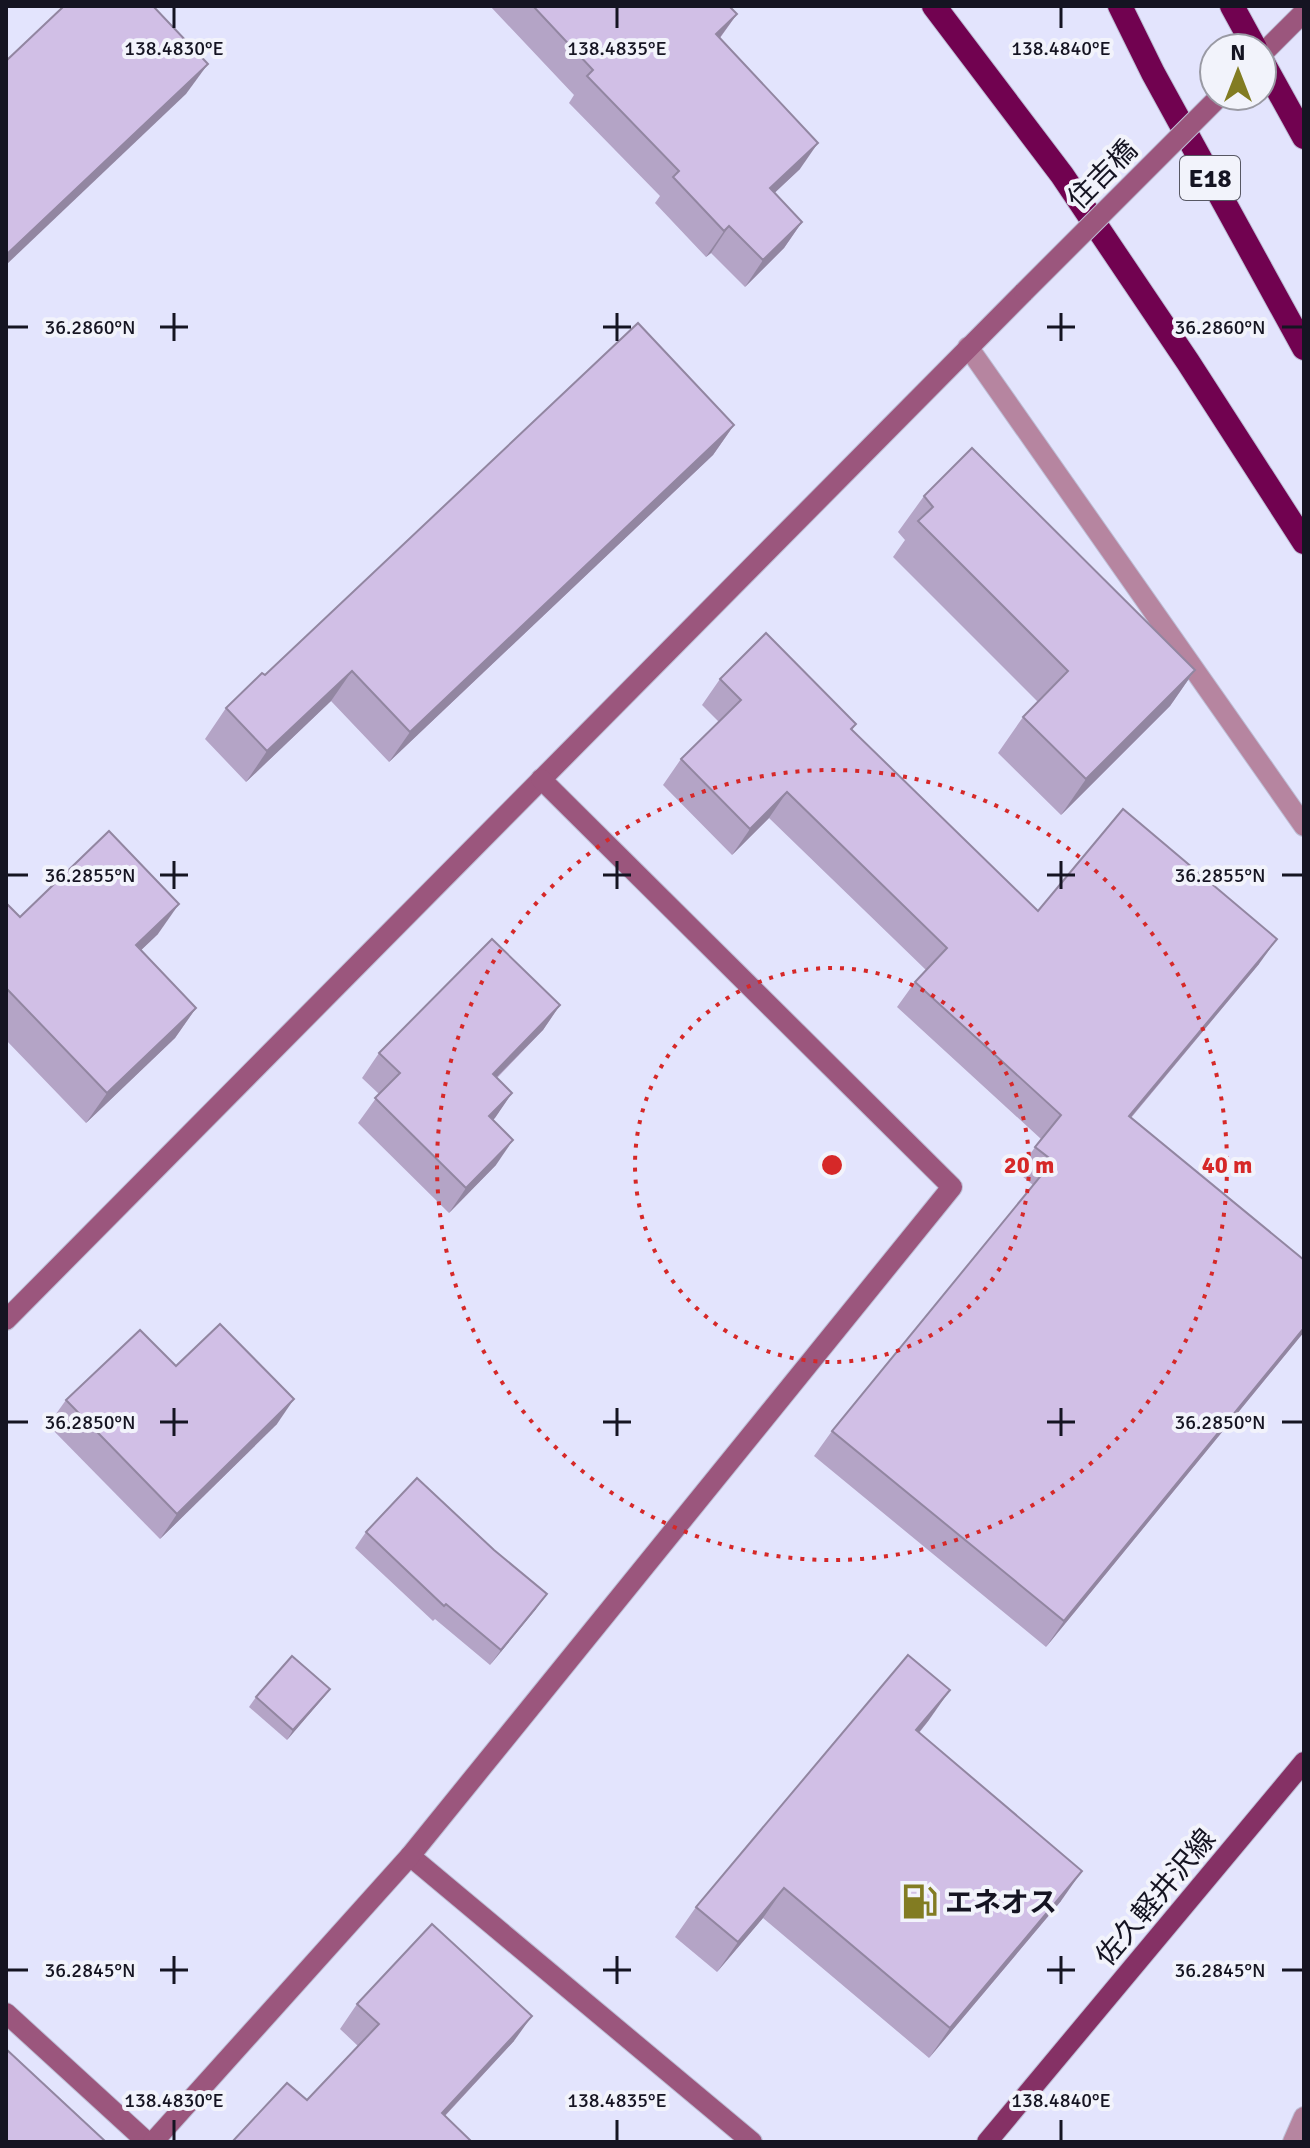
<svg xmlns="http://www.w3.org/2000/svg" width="1310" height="2148" font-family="Signika,'Noto Sans JP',sans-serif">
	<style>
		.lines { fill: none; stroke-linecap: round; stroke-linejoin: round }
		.street-casing { stroke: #bebfd6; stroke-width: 22 }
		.secondary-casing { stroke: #bebfd6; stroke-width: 22 }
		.primary-casing { stroke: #bebfd6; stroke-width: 22 }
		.highway-casing { stroke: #bebfd6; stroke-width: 26 }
		.street { stroke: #b685a0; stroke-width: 20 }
		.secondary { stroke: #9b567d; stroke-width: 20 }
		.primary { stroke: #853165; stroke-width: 20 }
		.highway { stroke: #710250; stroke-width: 24 }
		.secondary-bridge-casing { stroke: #bebfd6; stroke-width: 22; stroke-linecap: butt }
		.secondary-bridge { stroke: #9b567d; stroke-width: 20 }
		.wall { fill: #b4a4c6 }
		.shaded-wall { fill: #9286a1 }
		.building { fill: #d1bfe6; stroke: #9286a1; stroke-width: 2 }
		.ticks { fill: none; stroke: #151422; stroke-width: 3 }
		.ring { fill: none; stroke: #d62828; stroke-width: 4; stroke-dasharray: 4 8 }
		.labels { text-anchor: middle; stroke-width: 8; stroke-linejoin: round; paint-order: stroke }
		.shield { fill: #f2f3fb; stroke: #575763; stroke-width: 2 }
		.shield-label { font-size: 26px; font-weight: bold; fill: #151422 }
		.street-label { font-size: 28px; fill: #151422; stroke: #f2f3fb }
		.poi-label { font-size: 28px; font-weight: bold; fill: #151422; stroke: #f2f3fb; text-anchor: start }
		.ticks-label { font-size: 20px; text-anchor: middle; fill: #151422; stroke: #f2f3fb; stroke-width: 8; stroke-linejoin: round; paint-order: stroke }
		.centre { fill: #d62828; stroke: #f2f3fb; stroke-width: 4 }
		.ring-label { font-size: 24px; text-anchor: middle; font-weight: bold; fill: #d62828; stroke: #f2f3fb; stroke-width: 8; stroke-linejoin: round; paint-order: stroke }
	</style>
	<rect width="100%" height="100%" fill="#e3e4fd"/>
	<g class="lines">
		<defs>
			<g id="street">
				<path d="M 968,347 L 1304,826"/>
				<path d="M 1293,2142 L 1304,2117"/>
			</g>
			<g id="secondary">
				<path d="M 1262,54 L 1304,12"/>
				<path d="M 6,1320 L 1024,292"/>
				<path d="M 410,1856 L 752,2142"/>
				<path d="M 6,2013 L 147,2142"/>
				<path d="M 153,2142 L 410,1856 L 952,1187 L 541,779"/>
			</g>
			<path id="primary" d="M 987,2142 L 1304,1762"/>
			<g id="highway">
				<path d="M 934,6 L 1062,175 L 1188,362 L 1304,542"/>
				<path d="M 1120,6 L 1153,73 L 1304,348"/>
				<path d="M 1232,6 L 1255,48"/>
				<path d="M 1262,61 L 1304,137"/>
			</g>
		</defs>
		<use href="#street" class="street-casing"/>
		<use href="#secondary" class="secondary-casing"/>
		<use href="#primary" class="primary-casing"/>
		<use href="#highway" class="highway-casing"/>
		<use href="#street" class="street"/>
		<use href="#secondary" class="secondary"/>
		<use href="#primary" class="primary"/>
		<use href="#highway" class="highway"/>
		<defs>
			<path id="secondary-bridge" d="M 1024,292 L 1220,96"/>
		</defs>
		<use href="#secondary-bridge" class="secondary-bridge-casing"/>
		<use href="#secondary-bridge" class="secondary-bridge"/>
	</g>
	<g class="wall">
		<path d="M 490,6 L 729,6 L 737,14 L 720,38 L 800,169 L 774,193 L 802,222 L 784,248 L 745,287 L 711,253 L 706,257 L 655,203 L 660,196 L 569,103 L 574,95 Z"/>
		<path d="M 734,425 L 713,455 L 389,762 L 331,701 L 246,782 L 205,739 L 226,708 L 265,675 Z"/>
		<path d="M 924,496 L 1195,670 L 1170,706 L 1061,815 L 998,753 L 1023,717 L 1038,702 L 893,557 L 905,540 L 898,532 Z"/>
		<path d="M 720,679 L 856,724 L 852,730 L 1038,911 L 1259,964 L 1131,1118 L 1304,1260 L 1304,1332 L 1046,1647 L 814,1456 L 832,1431 L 1033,1185 L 1017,1172 L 1041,1139 L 897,1007 L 915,982 L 926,970 L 769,818 L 732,855 L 663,785 L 681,759 L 719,722 L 702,705 Z"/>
		<path d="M 6,903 L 20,917 L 158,934 L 141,950 L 196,1008 L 175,1038 L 86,1123 L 6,1040 Z"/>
		<path d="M 560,1005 L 543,1030 L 497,1078 L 512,1093 L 493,1120 L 496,1165 L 449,1213 L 358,1123 L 379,1094 L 362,1078 L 379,1053 Z"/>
		<path d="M 176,1366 L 277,1424 L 160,1539 L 48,1425 L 66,1400 Z"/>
		<path d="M 366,1532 L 536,1609 L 490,1665 L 435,1619 L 433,1621 L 355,1548 Z"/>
		<path d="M 330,1689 L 323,1698 L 287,1740 L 249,1707 L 256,1697 Z"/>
		<path d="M 929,1720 L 919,1733 L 1061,1901 L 929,2058 L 763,1918 L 717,1972 L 675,1937 L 696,1907 Z"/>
		<path d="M 357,2004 L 514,2041 L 445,2116 L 307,2100 L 358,2046 L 340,2029 Z"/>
	</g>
	<g class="shaded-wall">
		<path d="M 737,14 L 718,40 L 716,34 Z"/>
		<path d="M 208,64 L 186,94 L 6,265 L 6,255 Z"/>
		<path d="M 818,143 L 800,169 L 751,215 L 770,188 Z"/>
		<path d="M 802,222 L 784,248 L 745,287 L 763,260 Z"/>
		<path d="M 729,226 L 711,253 L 706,257 L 724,231 Z"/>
		<path d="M 734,425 L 713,455 L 389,762 L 410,732 Z"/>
		<path d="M 1195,670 L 1170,706 L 1061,815 L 1086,779 Z"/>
		<path d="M 352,671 L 331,701 L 246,782 L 267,751 Z"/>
		<path d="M 787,792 L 769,818 L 732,855 L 750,829 Z"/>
		<path d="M 179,904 L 158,934 L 115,975 L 136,945 Z"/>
		<path d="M 1277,939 L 1259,964 L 1111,1141 L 1129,1116 Z"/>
		<path d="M 560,1005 L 543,1030 L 475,1099 L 493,1074 Z"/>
		<path d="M 196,1008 L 175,1038 L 86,1123 L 107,1093 Z"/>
		<path d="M 512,1093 L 495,1118 L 472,1141 L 489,1116 Z"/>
		<path d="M 513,1140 L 496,1165 L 449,1213 L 466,1188 Z"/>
		<path d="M 1304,1328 L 1304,1332 L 1046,1647 L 1064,1621 Z"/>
		<path d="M 294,1399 L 277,1424 L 160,1539 L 177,1514 Z"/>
		<path d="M 547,1594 L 536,1609 L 490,1665 L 501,1650 Z"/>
		<path d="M 330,1689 L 323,1698 L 287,1740 L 293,1730 Z"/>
		<path d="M 950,1690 L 929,1720 L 895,1761 L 916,1730 Z"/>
		<path d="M 1082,1871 L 1061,1901 L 929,2058 L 950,2028 Z"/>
		<path d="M 784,1888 L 763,1918 L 717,1972 L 738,1942 Z"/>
		<path d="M 532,2016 L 514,2041 L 424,2138 L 442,2113 Z"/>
	</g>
	<g class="building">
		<path d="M 64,6 L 153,6 L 208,64 L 6,255 L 6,61 Z"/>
		<path d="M 533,6 L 729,6 L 737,14 L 716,34 L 818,143 L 770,188 L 802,222 L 763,260 L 729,226 L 724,231 L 673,177 L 679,171 L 587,76 L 593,70 Z"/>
		<path d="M 638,323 L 734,425 L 410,732 L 352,671 L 267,751 L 226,708 L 262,673 L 265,675 Z"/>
		<path d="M 972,448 L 1195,670 L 1086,779 L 1023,717 L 1068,671 L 918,521 L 933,507 L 924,496 Z"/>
		<path d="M 766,633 L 856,724 L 851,729 L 1038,911 L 1123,809 L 1277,939 L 1129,1116 L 1304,1260 L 1304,1328 L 1064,1621 L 832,1431 L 1053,1161 L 1035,1147 L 1061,1115 L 915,982 L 947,948 L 787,792 L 750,829 L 681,759 L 741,700 L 720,679 Z"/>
		<path d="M 109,831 L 179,904 L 136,945 L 196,1008 L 107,1093 L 6,988 L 6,903 L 20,917 Z"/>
		<path d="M 492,939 L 560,1005 L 493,1074 L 512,1093 L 489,1116 L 513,1140 L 466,1188 L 375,1098 L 400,1073 L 379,1053 Z"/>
		<path d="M 220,1324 L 294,1399 L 177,1514 L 66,1400 L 140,1330 L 176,1366 Z"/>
		<path d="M 417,1478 L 494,1550 L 547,1594 L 501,1650 L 446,1604 L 444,1606 L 366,1532 Z"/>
		<path d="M 908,1655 L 950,1690 L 916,1730 L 1082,1871 L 950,2028 L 784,1888 L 738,1942 L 696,1907 Z"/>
		<path d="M 292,1656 L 330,1689 L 293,1730 L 256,1697 Z"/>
		<path d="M 432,1924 L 532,2016 L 442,2113 L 472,2142 L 232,2142 L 287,2083 L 307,2100 L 379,2024 L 357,2004 Z"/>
		<path d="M 6,2049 L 106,2142 L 6,2142 Z"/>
	</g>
	<path class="ticks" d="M 174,8 L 174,28M 617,8 L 617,28M 1061,8 L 1061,28M 174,313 L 174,341M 617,313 L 617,341M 1061,313 L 1061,341M 8,327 L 28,327M 160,327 L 188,327M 603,327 L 631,327M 1047,327 L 1075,327M 1282,327 L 1302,327M 174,861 L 174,889M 617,861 L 617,889M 1061,861 L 1061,889M 8,875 L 28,875M 160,875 L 188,875M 603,875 L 631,875M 1047,875 L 1075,875M 1282,875 L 1302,875M 174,1408 L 174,1436M 617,1408 L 617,1436M 1061,1408 L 1061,1436M 8,1422 L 28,1422M 160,1422 L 188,1422M 603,1422 L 631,1422M 1047,1422 L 1075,1422M 1282,1422 L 1302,1422M 174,1956 L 174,1984M 617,1956 L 617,1984M 1061,1956 L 1061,1984M 8,1970 L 28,1970M 160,1970 L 188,1970M 603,1970 L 631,1970M 1047,1970 L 1075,1970M 1282,1970 L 1302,1970M 174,2120 L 174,2140M 617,2120 L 617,2140M 1061,2120 L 1061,2140"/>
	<g class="ring">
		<circle cx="832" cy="1165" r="197"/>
		<circle cx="832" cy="1165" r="395"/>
	</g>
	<defs>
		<symbol id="fuel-bare" viewBox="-9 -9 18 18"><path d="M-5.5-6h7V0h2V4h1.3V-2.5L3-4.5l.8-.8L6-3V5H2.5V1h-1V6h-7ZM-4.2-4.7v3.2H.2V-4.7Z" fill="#827c22" stroke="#f2f3fb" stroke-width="2.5" paint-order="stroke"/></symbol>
	</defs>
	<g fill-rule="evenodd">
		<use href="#fuel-bare" x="894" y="1876" width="51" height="51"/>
	</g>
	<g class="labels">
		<rect class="shield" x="1180" y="156" width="60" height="44" rx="6"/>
		<g class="shield-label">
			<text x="1210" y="187">E18</text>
		</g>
		<g class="street-label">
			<text transform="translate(1102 174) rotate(-45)" y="10">住吉橋</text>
			<text transform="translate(1155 1897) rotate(-50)" y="10">佐久軽井沢線</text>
		</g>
		<g class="poi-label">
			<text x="945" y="1912">エネオス</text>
		</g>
	</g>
	<g class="ticks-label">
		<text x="174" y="55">138.4830°E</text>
		<text x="617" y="55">138.4835°E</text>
		<text x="1061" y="55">138.4840°E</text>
		<text x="90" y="334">36.2860°N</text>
		<text x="1220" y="334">36.2860°N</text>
		<text x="90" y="882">36.2855°N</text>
		<text x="1220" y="882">36.2855°N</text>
		<text x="90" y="1429">36.2850°N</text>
		<text x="1220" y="1429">36.2850°N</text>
		<text x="90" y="1977">36.2845°N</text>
		<text x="1220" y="1977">36.2845°N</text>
		<text x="174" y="2107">138.4830°E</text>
		<text x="617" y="2107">138.4835°E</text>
		<text x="1061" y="2107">138.4840°E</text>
	</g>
	<circle cx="832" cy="1165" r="12" class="centre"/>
	<g class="ring-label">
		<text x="1029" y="1173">20 m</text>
		<text x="1227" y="1173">40 m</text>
	</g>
	<rect width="1310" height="2148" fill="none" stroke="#151422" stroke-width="16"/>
	<g transform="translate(1238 72)"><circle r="38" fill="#f2f3fb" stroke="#9a9aa4" stroke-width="2"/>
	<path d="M0-6L14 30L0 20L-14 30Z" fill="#827c22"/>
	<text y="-12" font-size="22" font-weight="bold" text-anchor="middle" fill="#151422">N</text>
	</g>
</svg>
